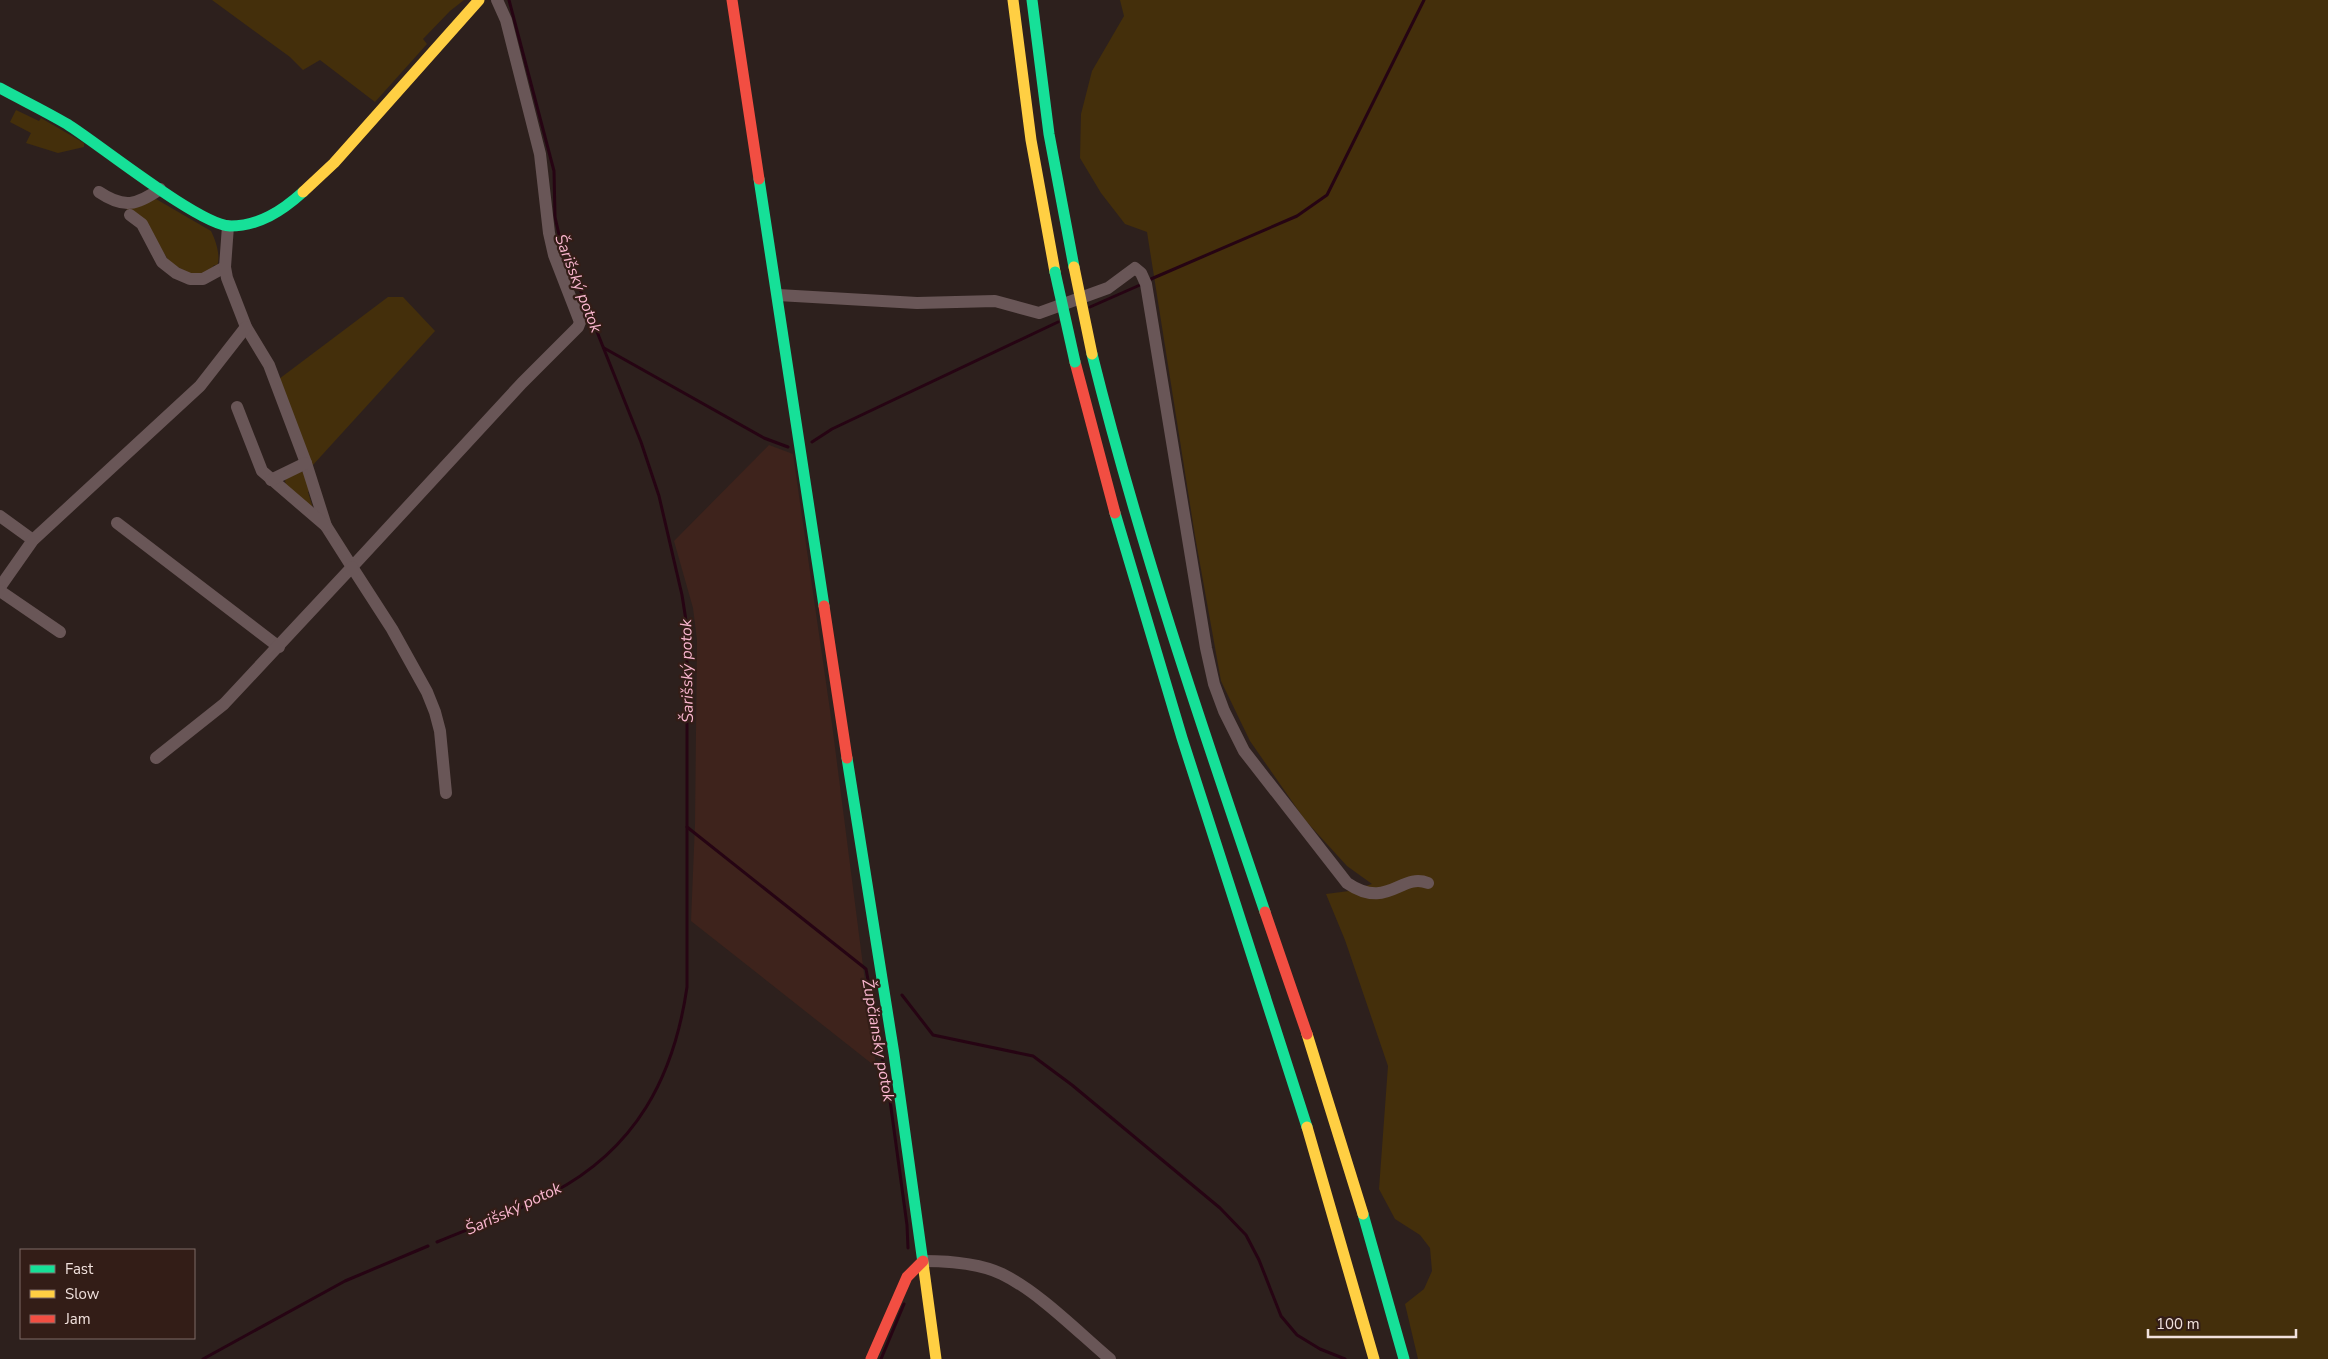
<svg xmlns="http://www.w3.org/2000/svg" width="2328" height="1359" font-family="'Nunito Sans',sans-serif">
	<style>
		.built { fill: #3e231c }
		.green { fill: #442f0b }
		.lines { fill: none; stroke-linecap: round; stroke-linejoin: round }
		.stream { stroke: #260413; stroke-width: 3 }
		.street { stroke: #695657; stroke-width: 12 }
		.fast { stroke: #16e098; stroke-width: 11 }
		.slow { stroke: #ffcf43; stroke-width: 11 }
		.jam { stroke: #f24e42; stroke-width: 11 }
		.fast-bridge { stroke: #16e098; stroke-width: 11 }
		.slow-bridge { stroke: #ffcf43; stroke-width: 11 }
		.labels { text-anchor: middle; stroke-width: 4.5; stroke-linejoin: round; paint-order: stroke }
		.water-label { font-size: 16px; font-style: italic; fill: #fbb7d0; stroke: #331d17 }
	</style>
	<rect width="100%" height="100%" fill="#2d201d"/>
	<path class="built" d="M 769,445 L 793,454 L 832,724 L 876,1067 L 691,921 L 695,824 L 697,640 L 693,608 L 674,541 Z"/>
	<g class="green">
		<path d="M 212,0 L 464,0 L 450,11 L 423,39 L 427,44 L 375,102 L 320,60 L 303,70 L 290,57 Z"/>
		<path d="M 1120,0 L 2328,0 L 2328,1359 L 1418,1359 L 1405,1304 L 1424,1289 L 1432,1271 L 1430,1248 L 1420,1235 L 1395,1219 L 1379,1189 L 1388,1066 L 1345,940 L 1326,894 L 1349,891 L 1372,884 L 1347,866 L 1305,820 L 1250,741 L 1221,681 L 1195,536 L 1147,232 L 1125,224 L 1101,193 L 1080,158 L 1081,114 L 1092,71 L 1124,16 Z"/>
		<path d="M 16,110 L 39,121 L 41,118 L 84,143 L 84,147 L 58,153 L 26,143 L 31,133 L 10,122 Z"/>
		<path d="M 156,199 L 211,231 C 216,241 221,256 217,266 L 214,265 L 210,271 L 195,276 L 170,263 L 145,222 L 122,206 Z"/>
		<path d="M 388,297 L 403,297 L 435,331 L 312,466 L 275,382 Z"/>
		<path d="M 299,472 L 303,472 L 313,489 L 308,492 L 313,508 L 287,489 L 285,481 L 287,477 Z"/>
	</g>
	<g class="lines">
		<g class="stream">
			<path d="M 1151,279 L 1297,216 L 1327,195 L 1424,0"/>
			<path d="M 1090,307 L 1140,285"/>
			<path d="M 604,348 L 764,438 L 788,447"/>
			<path d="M 812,442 L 832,429 L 1058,322"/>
			<path d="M 687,827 L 866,969 L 889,1093 L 907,1225 L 908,1248"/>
			<path d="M 902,995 L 933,1035 L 1033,1056 L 1072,1085 L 1220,1208 L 1246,1235 L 1259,1260 L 1281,1316 L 1297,1335 L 1320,1349 L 1345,1359"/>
			<path d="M 437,1242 C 475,1226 516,1212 552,1193 C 636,1149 674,1077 687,987 L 687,627 L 682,595 L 659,496 L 641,442 L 560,239 L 555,217 L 554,171 L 509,0"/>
			<path d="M 203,1359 L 345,1281 L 428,1246"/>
			<path d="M 881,1359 L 904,1304"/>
		</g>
		<g class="street">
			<path d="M 99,192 C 124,209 137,205 160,189"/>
			<path d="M 130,215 L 142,224 L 162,262 L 176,273 L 190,279 L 203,279 L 225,267"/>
			<path d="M 228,226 L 225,267 L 227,278 L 246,327 L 269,365 L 306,463 L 326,526 L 352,567 L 522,383 L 578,327 L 580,322 L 554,255 L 549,233 L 540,154 L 506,20 L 497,0"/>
			<path d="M 778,295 L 917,303 L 995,301 L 1039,313 L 1108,288 L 1135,268 L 1141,273 L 1146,284 L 1206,648 L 1214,684 L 1224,711 L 1244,751 L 1347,883 C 1388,911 1401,872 1428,883"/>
			<path d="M 237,407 L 262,471 L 326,526"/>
			<path d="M 271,480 L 306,463"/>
			<path d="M 0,516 L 33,540"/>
			<path d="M 117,523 L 279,647"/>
			<path d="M 0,587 L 33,540 L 200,386 L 246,327"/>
			<path d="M 0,591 L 60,632"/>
			<path d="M 156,758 L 224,704 L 352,567 L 392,629 L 427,692 L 435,712 L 440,731 L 446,793"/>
			<path d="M 923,1261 C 948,1261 979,1263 1002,1274 C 1039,1292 1078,1332 1110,1359"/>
		</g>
		<g class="fast">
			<path d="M 1032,0 L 1049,134 L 1074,267"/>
			<path d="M 0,88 C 22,100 45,111 67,124 C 99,144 199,225 230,226 C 259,226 282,211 303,192"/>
			<path d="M 759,179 L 824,606"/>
			<path d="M 1092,354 C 1139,543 1202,727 1265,912"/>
			<path d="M 1115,513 L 1182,738 L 1307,1127"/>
			<path d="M 847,758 L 894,1054 L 923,1263"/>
			<path d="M 1363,1214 L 1404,1359"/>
		</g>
		<g class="slow">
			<path d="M 1013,0 L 1031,140 L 1055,272"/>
			<path d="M 303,192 L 334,163 L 479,0"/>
			<path d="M 1307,1034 L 1363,1214"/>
			<path d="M 1307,1127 L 1374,1359"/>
			<path d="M 923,1263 L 936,1359"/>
		</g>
		<g class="jam">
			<path d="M 732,0 L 759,179"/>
			<path d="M 1075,362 L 1115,513"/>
			<path d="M 824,606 L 847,758"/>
			<path d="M 1265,912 L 1307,1034"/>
			<path d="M 871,1359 L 907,1277 L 923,1261"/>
		</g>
		<path class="fast-bridge" d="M 1055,272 L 1075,362"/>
		<path class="slow-bridge" d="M 1074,267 L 1092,354"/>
	</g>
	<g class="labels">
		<g class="water-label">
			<text transform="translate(579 283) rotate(69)" y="6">Šarišský potok</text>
			<text transform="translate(686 671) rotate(-91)" y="6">Šarišský potok</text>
			<text transform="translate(879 1040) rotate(80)" y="6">Župčiansky potok</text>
			<text transform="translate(513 1208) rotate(-25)" y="6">Šarišský potok</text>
		</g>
	</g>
	<rect x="20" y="1249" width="175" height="90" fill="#331d17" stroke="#7f6b66"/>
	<rect x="30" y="1265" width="25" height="8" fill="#16e098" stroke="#7f6b66"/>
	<text x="65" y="1274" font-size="15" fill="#f1e1dd">Fast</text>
	<rect x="30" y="1290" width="25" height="8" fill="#ffcf43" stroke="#7f6b66"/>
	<text x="65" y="1299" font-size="15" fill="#f1e1dd">Slow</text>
	<rect x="30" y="1315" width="25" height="8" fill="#f24e42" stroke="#7f6b66"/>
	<text x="65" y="1324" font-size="15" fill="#f1e1dd">Jam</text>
	<path d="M2148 1329v8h148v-8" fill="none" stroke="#f1e1dd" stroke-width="2.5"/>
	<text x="2156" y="1329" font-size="15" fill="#f1e1dd" stroke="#331d17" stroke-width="4" paint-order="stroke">100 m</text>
</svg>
